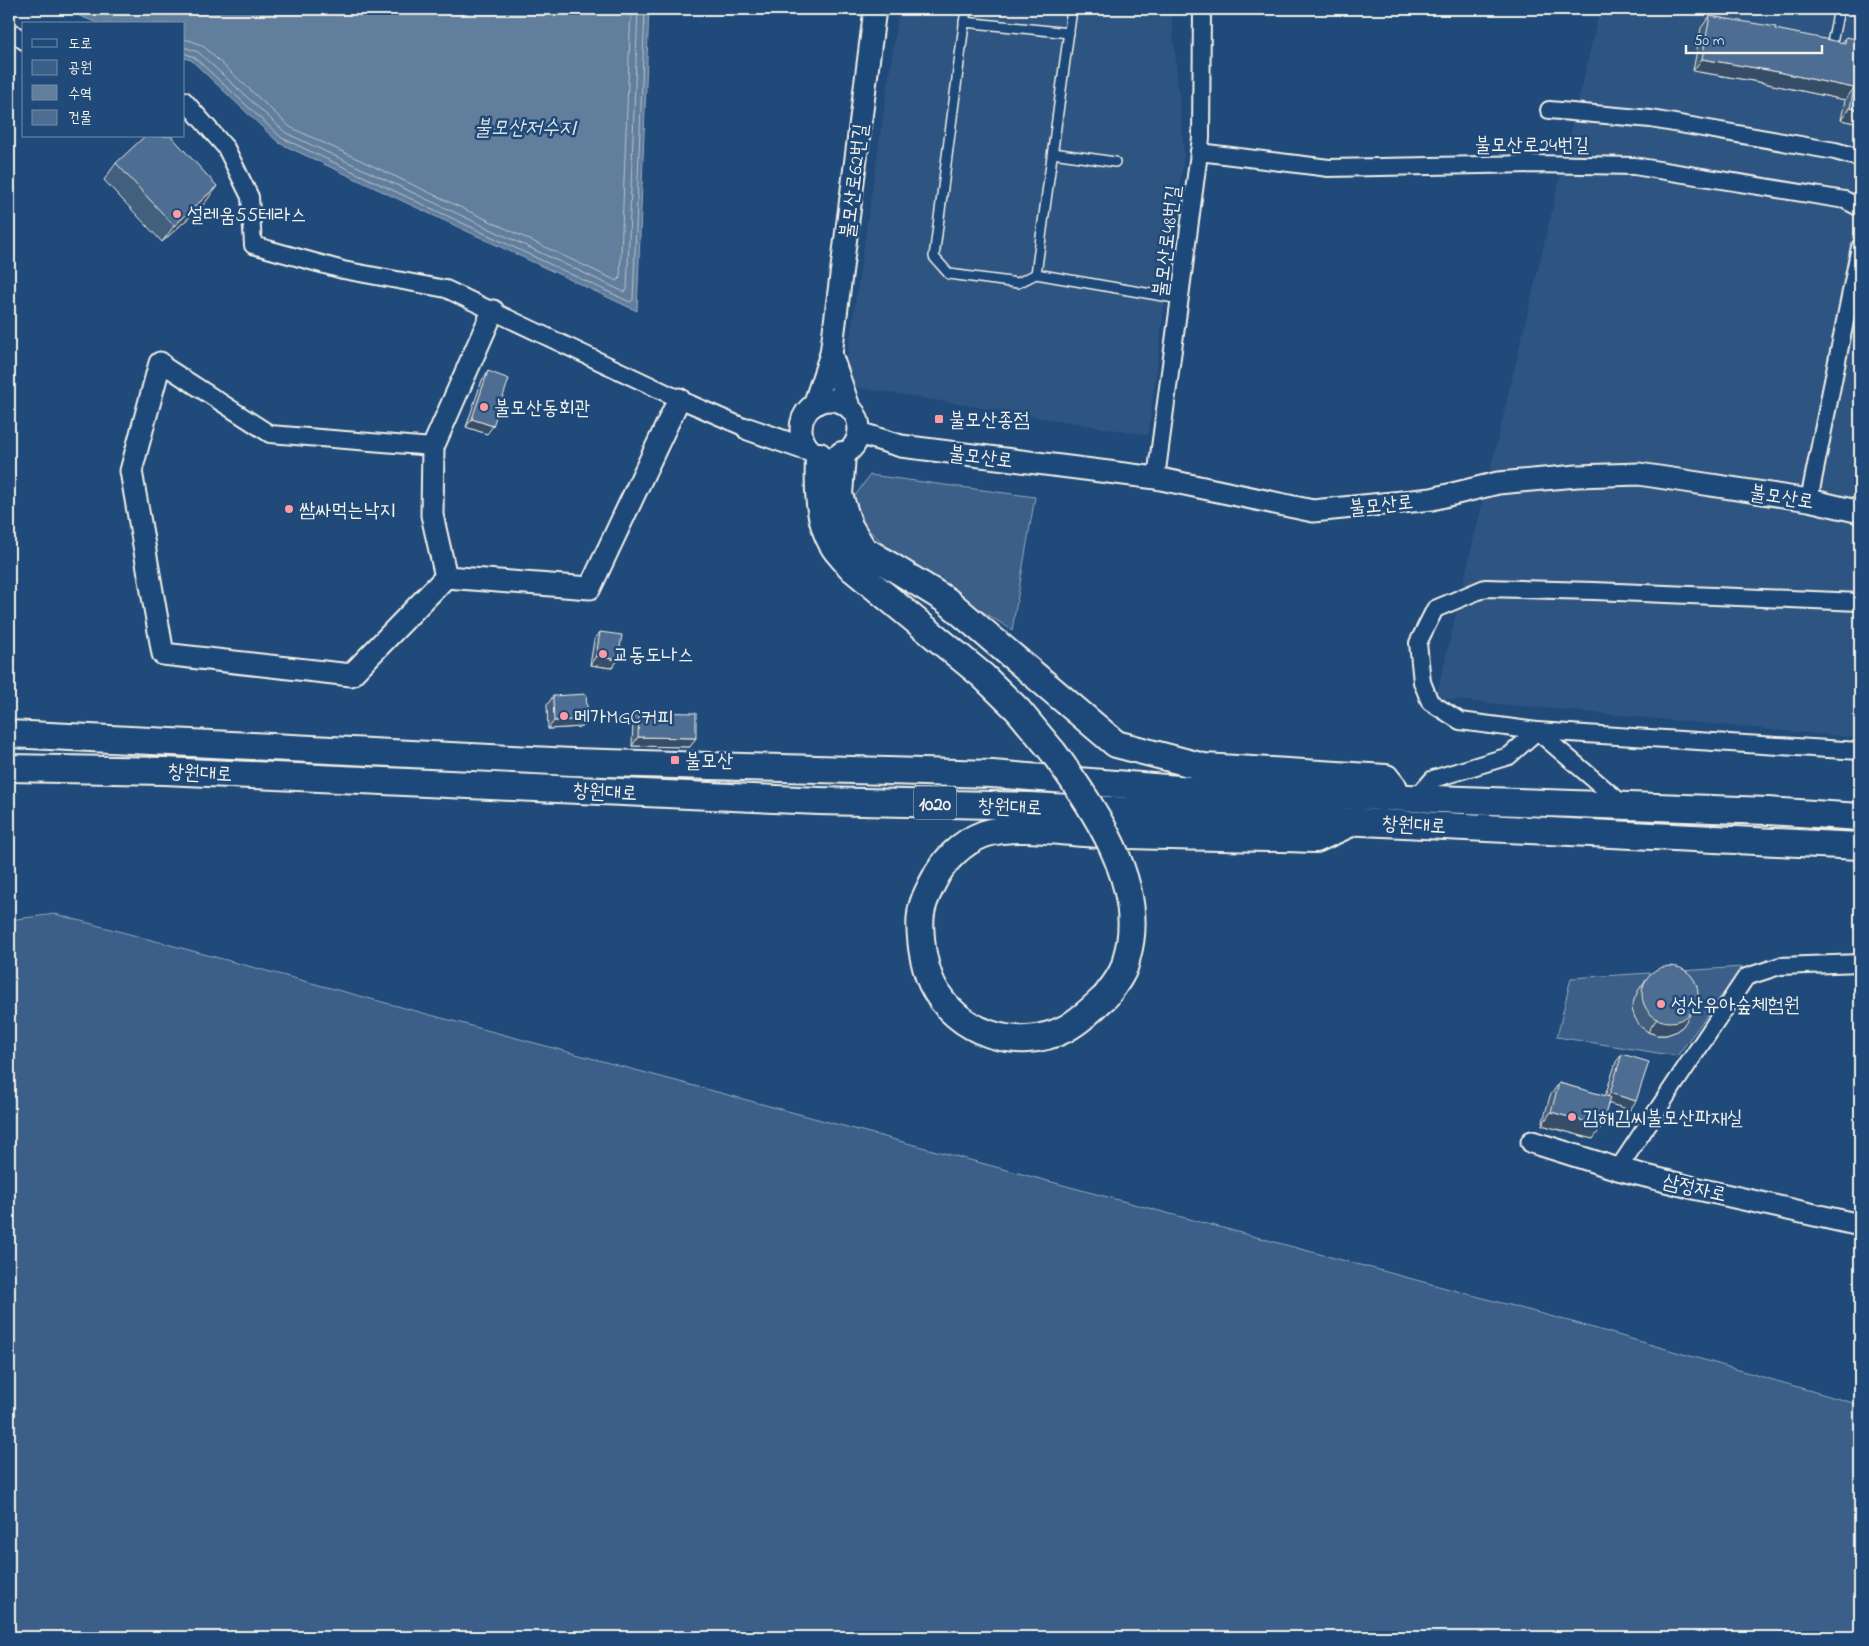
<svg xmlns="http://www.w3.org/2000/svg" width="1869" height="1646" font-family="'Indie Flower','Poor Story',sans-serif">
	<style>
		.built { fill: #2d5581 }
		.green { fill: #3a5f88; stroke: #97a8b8 }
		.water { fill: #627e9d; stroke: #9cacbb }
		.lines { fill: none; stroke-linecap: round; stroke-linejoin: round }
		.shore { stroke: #bac3ca; stroke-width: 1 }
		.stream { stroke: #9cacbb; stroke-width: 5.5 }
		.service-casing { stroke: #f4f1e8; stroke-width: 12 }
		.minor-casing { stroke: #f4f1e8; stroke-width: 20 }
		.tertiary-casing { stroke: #f4f1e8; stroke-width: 25 }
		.primary-casing { stroke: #f4f1e8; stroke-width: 30 }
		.service { stroke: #1f4a7a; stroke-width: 9 }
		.minor { stroke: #1f4a7a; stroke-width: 16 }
		.tertiary { stroke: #1f4a7a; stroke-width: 21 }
		.primary { stroke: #1f4a7a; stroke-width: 26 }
		.primary-bridge-casing { stroke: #f4f1e8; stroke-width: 30; stroke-linecap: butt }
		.primary-bridge { stroke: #1f4a7a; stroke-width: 26 }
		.wall { fill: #425f7e; stroke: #f4f1e8 }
		.shaded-wall { fill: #364d66; stroke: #f4f1e8 }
		.building { fill: #4d6e92; stroke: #f4f1e8 }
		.poi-dot { fill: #ff9aa2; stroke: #1f4a7a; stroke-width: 2 }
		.labels { text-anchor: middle; stroke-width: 5; stroke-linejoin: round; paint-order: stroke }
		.shield { fill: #1f4a7a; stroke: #b4bfc7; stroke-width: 1 }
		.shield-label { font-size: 19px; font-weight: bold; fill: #f4f1e8 }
		.street-label { font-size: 20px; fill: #f4f1e8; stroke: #1f4a7a }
		.poi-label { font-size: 20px; fill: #f4f1e8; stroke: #1f4a7a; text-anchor: start }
		.water-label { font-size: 21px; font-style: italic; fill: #dee0dd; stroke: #1f4a7a }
	</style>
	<rect width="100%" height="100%" fill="#1f4a7a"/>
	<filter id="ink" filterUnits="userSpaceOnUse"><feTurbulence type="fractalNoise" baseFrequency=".02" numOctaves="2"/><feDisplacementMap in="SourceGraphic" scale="10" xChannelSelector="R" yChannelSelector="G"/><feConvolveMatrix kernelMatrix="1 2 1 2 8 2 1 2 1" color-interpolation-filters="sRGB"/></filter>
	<g filter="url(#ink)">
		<g class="built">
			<path d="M 899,9 L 1171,9 L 1184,154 L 1148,435 L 843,385 Z"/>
			<path d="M 1600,9 L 1860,9 L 1860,738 L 1436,698 Z"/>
		</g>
		<g class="green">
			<path d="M 870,475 L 1035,497 L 1012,630 L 904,562 L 862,524 L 854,497 Z"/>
			<path d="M 55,914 L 1576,1323 L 1860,1405 L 1860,1637 L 9,1637 L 9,920 Z"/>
			<path d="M 1743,967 L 1677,1056 L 1557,1037 L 1571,978 Z"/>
		</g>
		<path class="water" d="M 62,9 L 649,9 L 637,311 L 279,143 L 191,60 L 184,58 L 184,24 L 100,24 Z"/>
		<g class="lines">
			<g class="shore">
				<path d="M 184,39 L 192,41 L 203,46 L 290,127 L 617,281 L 620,278 L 631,9"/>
				<path d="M 184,47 L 198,52 L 286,133 L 624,292 L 627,290 L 638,9"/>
				<path d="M 184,53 L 194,57 L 282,138 L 630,302 L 633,300 L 645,9"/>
			</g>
			<path class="stream" d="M 1846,9 L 1860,12"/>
			<defs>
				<g id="service">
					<path d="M 966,9 L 934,257 L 949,274 L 1018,283 L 1036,274 L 1180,299"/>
					<path d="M 964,22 L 1069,33"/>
					<path d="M 1832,43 L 1839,9"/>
					<path d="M 1053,153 L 1115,162"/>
					<path d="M 1036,274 L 1072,9"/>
				</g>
				<g id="minor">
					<path d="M 9,30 L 24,41"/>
					<path d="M 184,100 L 226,148 L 250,197 L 253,245 L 343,270 L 446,289 L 679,399 L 748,429"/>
					<path d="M 1549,110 L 1651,119 L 1835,151 L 1860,158"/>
					<path d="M 1199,152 L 1329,168 L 1533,164 L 1634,166 L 1845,200 L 1860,208"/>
					<path d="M 160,363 L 270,434 L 433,447"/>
					<path d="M 1156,478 L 1201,138 L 1202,9"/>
					<path d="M 1809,500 L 1860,247"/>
					<path d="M 1860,602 L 1594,591 L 1485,588 L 1435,609 L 1418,643 L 1422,682 L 1430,702 L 1460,721 L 1537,731 L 1860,751"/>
					<path d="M 1417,797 L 1433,779 L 1509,756 L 1537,731 L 1625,806"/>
					<path d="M 1618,1169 L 1746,977 L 1780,966 L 1860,963"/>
				</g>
				<g id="tertiary">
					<path d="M 493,311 L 433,447 L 432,515 L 446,577 L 590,588 L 679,399"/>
					<path d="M 831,354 L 849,407"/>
					<path d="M 160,363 L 131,471 L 163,654 L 351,675 L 446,577"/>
					<circle cx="830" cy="429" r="29"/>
					<path d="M 814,405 L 831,354 L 875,9"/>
					<path d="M 748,429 L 811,451"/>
					<path d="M 859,433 L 901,446 L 1156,478 L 1313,511 L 1432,499 L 1498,483 L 1577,476 L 1639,474 L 1809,500 L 1860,512"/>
					<path d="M 1532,1142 L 1618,1169 L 1698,1189 L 1860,1225"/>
				</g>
				<g id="primary">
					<path d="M 842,455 L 839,495 L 849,526 L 863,549 L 946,600 L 1116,744 L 1204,767 L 1386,778 L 1394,788"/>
					<path d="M 819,456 C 818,487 817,524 837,551 C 842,557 847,563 853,569 L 983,676 L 1018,710 L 1053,752"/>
					<path d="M 9,734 L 572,762 L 992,774 L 1191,790 L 1768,811 L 1860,817"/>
					<path d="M 9,768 L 164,771 L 819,801 L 1030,806 L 1860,846"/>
					<path d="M 1106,996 C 1093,1008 1080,1021 1065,1029 C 1017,1053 956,1033 932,984 C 927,973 924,961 922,948 C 921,937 919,925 921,914 C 922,903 928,892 933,882 C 943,861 962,842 984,834 C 1015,823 1067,833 1101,834 C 1173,837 1245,837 1316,839 L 1349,824"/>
				</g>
			</defs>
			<use href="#service" class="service-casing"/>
			<use href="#minor" class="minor-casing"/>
			<use href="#tertiary" class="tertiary-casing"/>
			<use href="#primary" class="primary-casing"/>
			<use href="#service" class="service"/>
			<use href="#minor" class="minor"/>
			<use href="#tertiary" class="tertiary"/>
			<use href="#primary" class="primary"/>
			<defs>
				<path id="primary-bridge" d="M 1053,752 C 1093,806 1148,886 1127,956 C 1126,962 1124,969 1121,974 C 1117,982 1111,989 1106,996"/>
			</defs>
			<use href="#primary-bridge" class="primary-bridge-casing"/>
			<use href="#primary-bridge" class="primary-bridge"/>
		</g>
		<g class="wall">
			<path d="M 1710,16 L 1842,43 L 1846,37 L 1860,124 L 1841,120 L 1845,100 L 1759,82 L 1693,71 L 1701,28 Z"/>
			<path d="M 116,163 L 205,203 L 162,242 L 104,180 Z"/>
			<path d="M 488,371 L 487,434 L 466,427 L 482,380 Z"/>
			<path d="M 600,632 L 618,660 L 612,668 L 590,665 L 594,640 Z"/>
			<path d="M 553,696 L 588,719 L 582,727 L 548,729 L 547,705 Z"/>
			<path d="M 639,712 L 690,747 L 632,746 L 633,721 Z"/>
			<path d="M 1647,978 L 1683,1026 L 1675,1032 L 1666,1035 L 1657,1035 L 1648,1032 L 1640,1026 L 1635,1018 L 1632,1009 L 1634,1000 L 1638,991 Z"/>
			<path d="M 1622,1054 L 1630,1110 L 1609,1103 L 1593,1139 L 1542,1125 L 1550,1096 L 1559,1083 L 1605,1096 L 1616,1062 Z"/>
		</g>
		<g class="shaded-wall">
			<path d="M 1702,59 L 1768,70 L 1854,88 L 1845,100 L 1759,82 L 1693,71 Z"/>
			<path d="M 1850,108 L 1860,110 L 1860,124 L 1841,120 Z"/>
			<path d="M 217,186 L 205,203 L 162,242 L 174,226 Z"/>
			<path d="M 472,419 L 493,426 L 487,434 L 466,427 Z"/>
			<path d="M 596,656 L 618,660 L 612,668 L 590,665 Z"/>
			<path d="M 588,719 L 582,727 L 548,729 L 554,721 Z"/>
			<path d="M 638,737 L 696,738 L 690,747 L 632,746 Z"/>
			<path d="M 1691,1013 L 1683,1026 L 1675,1032 L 1666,1035 L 1657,1035 L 1648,1032 L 1656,1020 Z"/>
			<path d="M 1610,1093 L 1636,1101 L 1630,1110 L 1604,1102 Z"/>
			<path d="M 1551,1112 L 1602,1126 L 1593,1139 L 1542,1125 Z"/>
		</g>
		<g class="building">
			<path d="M 1710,16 L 1776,27 L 1775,29 L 1845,43 L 1846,37 L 1860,40 L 1860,110 L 1850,108 L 1854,88 L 1768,70 L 1702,59 Z"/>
			<path d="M 145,136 L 171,136 L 217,186 L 174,226 L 116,163 Z"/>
			<path d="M 488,371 L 509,379 L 493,426 L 472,419 Z"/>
			<path d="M 600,632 L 622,635 L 618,660 L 596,656 Z"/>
			<path d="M 586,694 L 588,719 L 554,721 L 553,696 Z"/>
			<path d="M 639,712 L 696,713 L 696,738 L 638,737 Z"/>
			<circle cx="1670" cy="994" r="28"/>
			<path d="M 1622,1054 L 1649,1062 L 1636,1101 L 1610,1093 Z"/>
			<path d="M 1559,1083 L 1610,1097 L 1602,1126 L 1551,1112 Z"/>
		</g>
	</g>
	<g class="poi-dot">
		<circle cx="177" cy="214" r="5"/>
		<circle cx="484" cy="407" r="5"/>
		<rect x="934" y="414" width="10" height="10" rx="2.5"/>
		<circle cx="289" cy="509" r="5"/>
		<circle cx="603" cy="654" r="5"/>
		<circle cx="564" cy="716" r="5"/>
		<rect x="670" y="755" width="10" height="10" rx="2.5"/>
		<circle cx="1661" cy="1004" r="5"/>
		<circle cx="1572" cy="1117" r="5"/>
	</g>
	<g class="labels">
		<rect class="shield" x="914" y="786.5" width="42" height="33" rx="4"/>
		<g class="shield-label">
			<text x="935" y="810">1020</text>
		</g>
		<g class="street-label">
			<text x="1532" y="151">불모산로24번길</text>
			<text transform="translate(853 181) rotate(-83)" y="7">불모산로62번길</text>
			<text transform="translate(1166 241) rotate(-83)" y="7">불모산로48번길</text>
			<text transform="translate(981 456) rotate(7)" y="7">불모산로</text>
			<text transform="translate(1782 496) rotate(9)" y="7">불모산로</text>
			<text transform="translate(1381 504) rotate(-6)" y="7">불모산로</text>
			<text transform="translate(200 772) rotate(3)" y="7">창원대로</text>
			<text transform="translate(605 791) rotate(3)" y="7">창원대로</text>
			<text transform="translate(1010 806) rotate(2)" y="7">창원대로</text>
			<text transform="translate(1414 824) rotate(3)" y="7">창원대로</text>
			<text transform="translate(1695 1187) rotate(13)" y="7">삼정자로</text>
		</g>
		<g class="poi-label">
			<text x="187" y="221">설레움55테라스</text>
			<text x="494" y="414">불모산동회관</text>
			<text x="949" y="426">불모산종점</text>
			<text x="299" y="516">쌈싸먹는낙지</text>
			<text x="613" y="661">교동도나스</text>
			<text x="574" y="723">메가MGC커피</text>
			<text x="685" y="767">불모산</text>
			<text x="1671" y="1011">성산유아숲체험원</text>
			<text x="1582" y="1124">김해김씨불모산파재실</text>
		</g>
		<g class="water-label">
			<text x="525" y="134">불모산저수지</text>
		</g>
	</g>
	<rect width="1869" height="1646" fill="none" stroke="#1f4a7a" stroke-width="30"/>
	<rect x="15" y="15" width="1839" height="1616" fill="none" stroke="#f4f1e8" stroke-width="2" filter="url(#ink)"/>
	<rect x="22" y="22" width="162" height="115" fill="#1f4a7a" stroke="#748da6"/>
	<rect x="32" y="39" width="25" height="8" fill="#1f4a7a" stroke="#748da6"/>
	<text x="68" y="48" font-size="15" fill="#f4f1e8">도로</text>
	<rect x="32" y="60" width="25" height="15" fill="#3a5f88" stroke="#748da6"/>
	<text x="68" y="72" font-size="15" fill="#f4f1e8">공원</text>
	<rect x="32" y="85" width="25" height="15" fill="#627e9d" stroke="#748da6"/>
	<text x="68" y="98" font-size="15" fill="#f4f1e8">수역</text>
	<rect x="32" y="110" width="25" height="15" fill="#4d6e92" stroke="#748da6"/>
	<text x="68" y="122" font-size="15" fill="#f4f1e8">건물</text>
	<path d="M1686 45v8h136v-8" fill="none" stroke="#f4f1e8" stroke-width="2.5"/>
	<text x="1694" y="45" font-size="15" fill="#f4f1e8" stroke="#1f4a7a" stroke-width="4" paint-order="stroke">50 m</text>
</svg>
